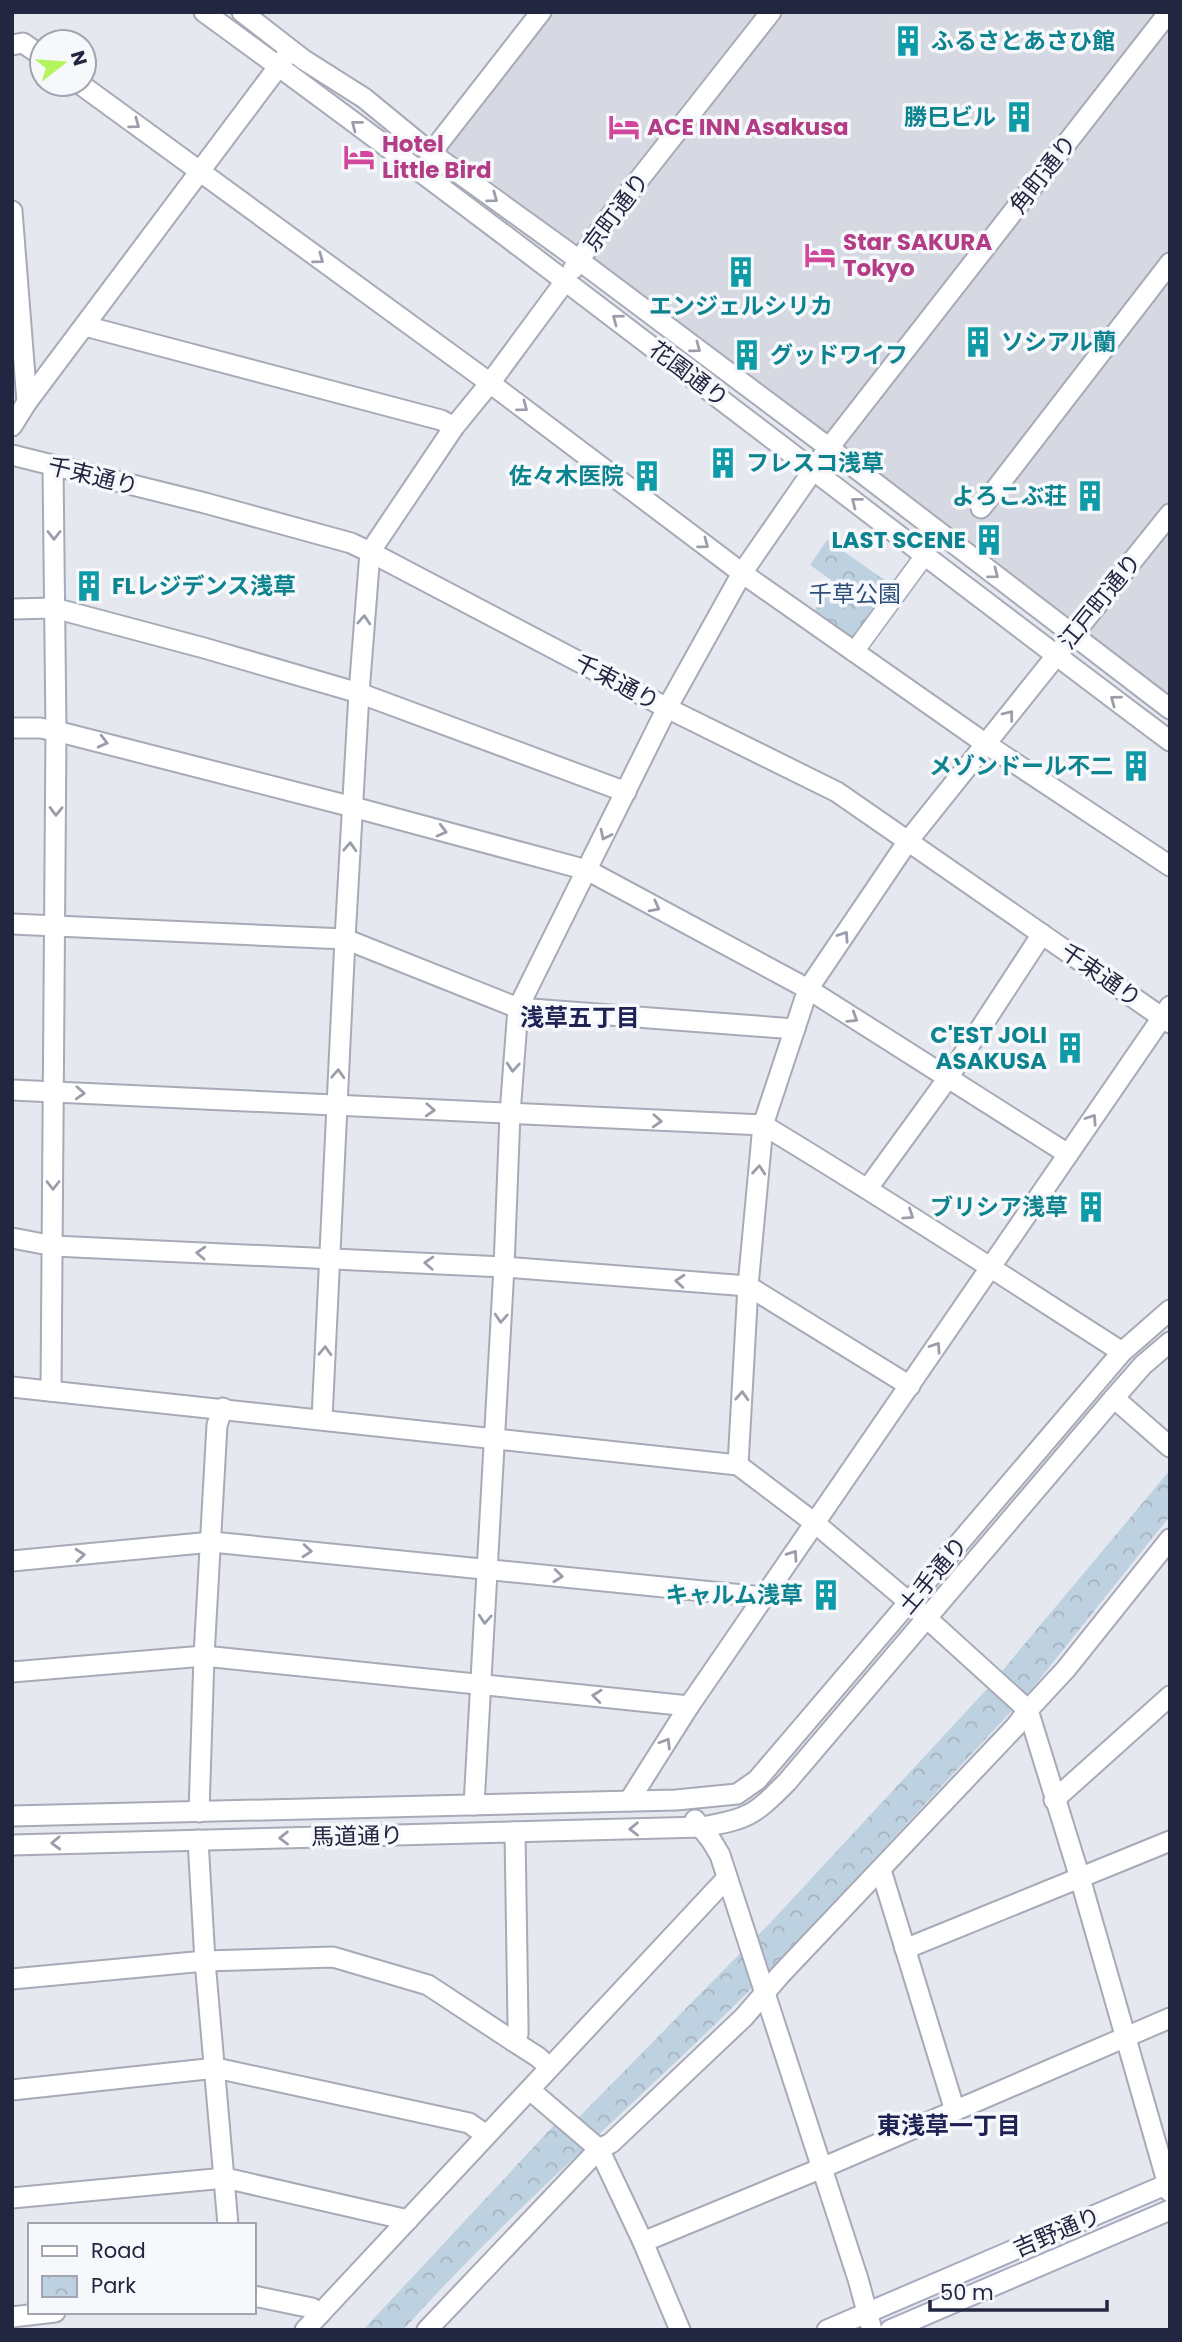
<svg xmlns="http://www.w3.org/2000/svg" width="1182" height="2342" font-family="Poppins,'Noto Sans JP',sans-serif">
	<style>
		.built { fill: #d6d9e2 }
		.park { fill: url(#park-crowns) }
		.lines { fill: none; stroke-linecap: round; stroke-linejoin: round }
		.pedestrian-casing { stroke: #a7aab7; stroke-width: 21 }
		.minor-casing { stroke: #a7aab7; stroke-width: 23 }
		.tertiary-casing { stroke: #a7aab7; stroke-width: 23 }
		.secondary-casing { stroke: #a6aabe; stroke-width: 23 }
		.pedestrian { stroke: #fff; stroke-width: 18 }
		.minor { stroke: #fff; stroke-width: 19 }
		.tertiary { stroke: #fff; stroke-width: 19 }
		.secondary { stroke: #fff; stroke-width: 19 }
		.oneway { stroke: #9c9daa }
		.labels { text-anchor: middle; stroke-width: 7; stroke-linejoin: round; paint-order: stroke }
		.culture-label { font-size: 23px; font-weight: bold; fill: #0d838f; stroke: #f6f8fb; text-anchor: end }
		.hotel-label { font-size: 23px; font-weight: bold; fill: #b23c85; stroke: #f6f8fb; text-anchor: start }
		.street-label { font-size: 23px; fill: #232641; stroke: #f6f8fb }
		.park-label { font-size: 23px; fill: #2c4e79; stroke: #f6f8fb }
		.neighbourhood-label { font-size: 24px; font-weight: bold; fill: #1e2254; stroke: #f6f8fb }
	</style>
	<defs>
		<pattern id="park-crowns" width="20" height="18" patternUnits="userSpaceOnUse" patternTransform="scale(1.75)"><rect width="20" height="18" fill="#bed1e0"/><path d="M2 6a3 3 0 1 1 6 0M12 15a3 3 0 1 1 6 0" fill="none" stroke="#a3b3c1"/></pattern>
	</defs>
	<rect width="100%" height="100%" fill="#e5e8ef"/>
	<path class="built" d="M 548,12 L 1170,12 L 1170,701 L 441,150 Z"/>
	<g class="park">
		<path d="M 827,540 L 892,585 L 854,640 L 814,611 L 834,582 L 810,565 Z"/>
		<path d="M 1170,1470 L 1170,1516 L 1031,1690 L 782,1958 C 658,2085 522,2198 403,2330 L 363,2330 L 557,2122 L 580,2116 L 771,1922 L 987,1689 Z"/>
	</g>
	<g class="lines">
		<defs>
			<path id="pedestrian" d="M 854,652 L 925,555"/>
			<g id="minor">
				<path d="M 12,45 L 23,43 L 42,56"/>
				<path d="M 80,84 L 490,383 L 742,573 L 986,744 L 1170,866"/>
				<path d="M 431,153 L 541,12"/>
				<path d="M 12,211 L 27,402"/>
				<path d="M 85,326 L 441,420 L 454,427"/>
				<path d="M 12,426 L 27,402 L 287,55"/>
				<path d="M 981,508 L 1170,263"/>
				<path d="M 12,609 L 54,608 L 204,648 L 359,693 L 626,792"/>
				<path d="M 12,728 L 40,728 L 56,731 L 353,807 L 587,870 L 808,989 L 1068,1154"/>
				<path d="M 12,924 L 345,939 L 518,1008 L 795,1029"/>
				<path d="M 12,1090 L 763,1125 C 885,1198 1003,1276 1122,1352"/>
				<path d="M 868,1188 L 948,1078 L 1042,934"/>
				<path d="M 12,1238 L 54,1246 L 504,1267 L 748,1286 L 910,1386"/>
				<path d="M 51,1391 L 56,731 L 53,466"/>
				<path d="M 1114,1398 L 1170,1447"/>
				<path d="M 322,1419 L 345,939 L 359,693 L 370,552 L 454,427 L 490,383 L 566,280"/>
				<path d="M 738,1465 L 748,1286 L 763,1125 L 808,989 L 908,841 L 1056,656"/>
				<path d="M 12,1561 L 212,1542 L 764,1597"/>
				<path d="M 910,1603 L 1028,1710 L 1080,1878 L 1170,2192"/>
				<path d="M 12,1672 L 204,1656 L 689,1706"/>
				<path d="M 1054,1800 L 1170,1696"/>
				<path d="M 629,1801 L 689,1706 L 1170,1006"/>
				<path d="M 474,1805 L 504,1267 L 510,1114 L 518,1008 L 667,708 L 742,573 L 814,469"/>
				<path d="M 199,1812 L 204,1656 L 217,1425 L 223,1408"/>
				<path d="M 515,1832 L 518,2024 L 518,2034 L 513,2041 L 538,2057 L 549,2067"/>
				<path d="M 198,1840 L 205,1961 L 228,2225"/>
				<path d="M 881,1870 L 955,2111"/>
				<path d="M 905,1949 L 1170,1841"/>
				<path d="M 12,1979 L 205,1961 L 333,1957 L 428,1985 L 513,2041"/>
				<path d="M 12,2090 L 216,2068 L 469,2123 L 486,2135"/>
				<path d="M 530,2090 L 599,2149 L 643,2242 L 680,2330"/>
				<path d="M 12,2198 L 225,2178 L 408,2220"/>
				<path d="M 643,2242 L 822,2168 L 1170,2018"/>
				<path d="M 254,2296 L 312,2308 L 320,2314"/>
				<path d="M 12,2317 L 55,2312"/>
				<path d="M 305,2330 L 727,1878"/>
				<path d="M 427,2330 L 599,2149 L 611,2143 L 744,2017 L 781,1974 L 1016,1726 L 1028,1710 L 1066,1669 L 1170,1539"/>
			</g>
			<g id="tertiary">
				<path d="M 204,12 C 530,249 847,499 1170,741"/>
				<path d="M 242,12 L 304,60 L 364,98 L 431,153 L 568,252 L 828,447 L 1170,709"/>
				<path d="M 573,269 L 608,219 L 771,12"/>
				<path d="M 12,455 L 205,503 L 351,543 L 370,552 L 667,708 L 837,792 L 1170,1023"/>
				<path d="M 821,458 L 1169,12"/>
				<path d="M 1056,656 L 1170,514"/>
				<path d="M 12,1387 L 738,1465 L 816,1524 L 910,1603"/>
				<path d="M 12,1816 L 676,1800 L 737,1794 L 757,1780 L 1122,1352 L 1170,1310"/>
				<path d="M 695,1820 L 711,1840 L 720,1855 L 858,2279 L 872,2330"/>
				<path d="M 12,1845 L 702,1827 C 749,1819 754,1815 787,1782 L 1114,1398 L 1143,1365 L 1170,1342"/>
			</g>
			<g id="secondary">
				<path d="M 827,2330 L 1170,2183"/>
				<path d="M 890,2330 L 1170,2210"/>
			</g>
		</defs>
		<use href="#pedestrian" class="pedestrian-casing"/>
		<use href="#minor" class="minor-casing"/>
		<use href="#tertiary" class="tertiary-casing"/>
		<use href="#secondary" class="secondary-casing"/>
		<use href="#pedestrian" class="pedestrian"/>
		<use href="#minor" class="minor"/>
		<use href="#tertiary" class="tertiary"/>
		<use href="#secondary" class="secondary"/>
	</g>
	<defs><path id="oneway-chevron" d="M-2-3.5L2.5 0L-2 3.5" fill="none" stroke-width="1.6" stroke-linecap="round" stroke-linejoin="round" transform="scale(1.75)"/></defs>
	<g class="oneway">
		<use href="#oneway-chevron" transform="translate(135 124) rotate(36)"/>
		<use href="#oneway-chevron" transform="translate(356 125) rotate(-142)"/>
		<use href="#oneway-chevron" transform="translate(493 198) rotate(36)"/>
		<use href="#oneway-chevron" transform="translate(319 259) rotate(36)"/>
		<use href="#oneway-chevron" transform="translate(617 319) rotate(-143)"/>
		<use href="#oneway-chevron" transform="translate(696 348) rotate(37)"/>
		<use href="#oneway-chevron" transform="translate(523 407) rotate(37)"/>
		<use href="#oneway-chevron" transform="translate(856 502) rotate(-142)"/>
		<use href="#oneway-chevron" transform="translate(54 535) rotate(90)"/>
		<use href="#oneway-chevron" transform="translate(704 544) rotate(37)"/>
		<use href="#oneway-chevron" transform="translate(994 574) rotate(37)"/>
		<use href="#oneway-chevron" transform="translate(364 620) rotate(-86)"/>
		<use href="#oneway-chevron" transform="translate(1115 700) rotate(-143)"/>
		<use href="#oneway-chevron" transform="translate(1009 715) rotate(-52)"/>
		<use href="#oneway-chevron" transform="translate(103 742) rotate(14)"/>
		<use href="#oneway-chevron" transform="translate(56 811) rotate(91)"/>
		<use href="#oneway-chevron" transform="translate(442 831) rotate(15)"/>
		<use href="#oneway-chevron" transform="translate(605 835) rotate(116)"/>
		<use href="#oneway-chevron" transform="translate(350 847) rotate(-87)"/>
		<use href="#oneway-chevron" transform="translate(655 907) rotate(28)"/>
		<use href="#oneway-chevron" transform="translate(844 936) rotate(-56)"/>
		<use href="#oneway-chevron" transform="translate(853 1018) rotate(32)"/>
		<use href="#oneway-chevron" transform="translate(513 1067) rotate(94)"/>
		<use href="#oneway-chevron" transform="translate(338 1074) rotate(-87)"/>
		<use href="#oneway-chevron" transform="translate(80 1093) rotate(3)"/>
		<use href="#oneway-chevron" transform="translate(430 1110) rotate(3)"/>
		<use href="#oneway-chevron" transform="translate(1092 1119) rotate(-56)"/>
		<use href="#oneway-chevron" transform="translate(657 1121) rotate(3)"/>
		<use href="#oneway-chevron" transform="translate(759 1170) rotate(-85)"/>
		<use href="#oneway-chevron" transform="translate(53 1185) rotate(90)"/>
		<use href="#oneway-chevron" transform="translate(909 1215) rotate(34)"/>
		<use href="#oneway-chevron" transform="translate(201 1253) rotate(-177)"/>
		<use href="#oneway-chevron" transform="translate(429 1263) rotate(-177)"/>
		<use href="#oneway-chevron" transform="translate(680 1281) rotate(-175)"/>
		<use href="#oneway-chevron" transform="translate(501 1318) rotate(94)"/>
		<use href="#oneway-chevron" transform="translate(936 1347) rotate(-56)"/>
		<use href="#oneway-chevron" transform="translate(325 1351) rotate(-88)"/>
		<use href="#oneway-chevron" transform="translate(742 1396) rotate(-87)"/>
		<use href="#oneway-chevron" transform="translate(307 1551) rotate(5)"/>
		<use href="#oneway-chevron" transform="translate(80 1555) rotate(-5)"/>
		<use href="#oneway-chevron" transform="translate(793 1555) rotate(-55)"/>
		<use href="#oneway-chevron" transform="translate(558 1576) rotate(6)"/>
		<use href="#oneway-chevron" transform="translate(485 1619) rotate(94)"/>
		<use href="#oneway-chevron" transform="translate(597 1696) rotate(-174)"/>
		<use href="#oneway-chevron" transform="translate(666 1743) rotate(-58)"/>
		<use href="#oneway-chevron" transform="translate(634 1829) rotate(179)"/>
		<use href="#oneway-chevron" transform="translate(284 1838) rotate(179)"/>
		<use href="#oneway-chevron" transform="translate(56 1843) rotate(178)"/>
	</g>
	<defs>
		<symbol id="building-bare" viewBox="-9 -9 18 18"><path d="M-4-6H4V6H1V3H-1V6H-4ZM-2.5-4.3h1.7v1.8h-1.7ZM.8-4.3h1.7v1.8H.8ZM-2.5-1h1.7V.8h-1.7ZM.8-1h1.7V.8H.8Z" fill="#0f9aa8" stroke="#f6f8fb" stroke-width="2.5" paint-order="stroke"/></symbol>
		<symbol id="hotel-bare" viewBox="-9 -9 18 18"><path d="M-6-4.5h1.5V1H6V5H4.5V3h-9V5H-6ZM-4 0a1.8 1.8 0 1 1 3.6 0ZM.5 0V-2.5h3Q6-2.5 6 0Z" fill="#d1479c" stroke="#f6f8fb" stroke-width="2.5" paint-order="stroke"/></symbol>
	</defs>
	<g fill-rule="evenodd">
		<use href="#building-bare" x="886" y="19" width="44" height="44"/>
		<use href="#building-bare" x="997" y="95" width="44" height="44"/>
		<use href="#hotel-bare" x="602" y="105" width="44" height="44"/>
		<use href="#hotel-bare" x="337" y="135" width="44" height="44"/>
		<use href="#hotel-bare" x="798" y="233" width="44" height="44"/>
		<use href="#building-bare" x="719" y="250" width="44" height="44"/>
		<use href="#building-bare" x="956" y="320" width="44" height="44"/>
		<use href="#building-bare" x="725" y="333" width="44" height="44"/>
		<use href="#building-bare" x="701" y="441" width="44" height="44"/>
		<use href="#building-bare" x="625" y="454" width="44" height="44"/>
		<use href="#building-bare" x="1068" y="474" width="44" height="44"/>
		<use href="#building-bare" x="967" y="518" width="44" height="44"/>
		<use href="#building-bare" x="67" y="564" width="44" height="44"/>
		<use href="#building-bare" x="1114" y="744" width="44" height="44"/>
		<use href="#building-bare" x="1048" y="1026" width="44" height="44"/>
		<use href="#building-bare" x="1069" y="1185" width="44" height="44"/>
		<use href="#building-bare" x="804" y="1573" width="44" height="44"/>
	</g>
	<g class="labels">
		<g class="culture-label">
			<text x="931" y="49" text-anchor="start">ふるさとあさひ館</text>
			<text x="996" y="125">勝巳ビル</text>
			<text x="741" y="314" text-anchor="middle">エンジェルシリカ</text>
			<text x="1001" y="350" text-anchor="start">ソシアル蘭</text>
			<text x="770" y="363" text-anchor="start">グッドワイフ</text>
			<text x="746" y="471" text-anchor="start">フレスコ浅草</text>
			<text x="624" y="484">佐々木医院</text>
			<text x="1067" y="504">よろこぶ荘</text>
			<text x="966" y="548">LAST SCENE</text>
			<text x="112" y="594" text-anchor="start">FLレジデンス浅草</text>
			<text x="1113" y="774">メゾンドール不二</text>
			<text x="1047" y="1043">C'EST JOLI<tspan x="1047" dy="26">ASAKUSA</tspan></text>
			<text x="1068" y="1215">ブリシア浅草</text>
			<text x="803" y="1603">キャルム浅草</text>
		</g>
		<g class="hotel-label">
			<text x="647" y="135">ACE INN Asakusa</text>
			<text x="382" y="152">Hotel<tspan x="382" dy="26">Little Bird</tspan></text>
			<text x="843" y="250">Star SAKURA<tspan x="843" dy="26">Tokyo</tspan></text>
		</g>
		<g class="street-label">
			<text transform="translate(1043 174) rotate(-52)" y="8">角町通り</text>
			<text transform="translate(616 212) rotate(-53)" y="8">京町通り</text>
			<text transform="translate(689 374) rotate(37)" y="8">花園通り</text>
			<text transform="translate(93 476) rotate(14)" y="8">千束通り</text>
			<text transform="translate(1100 601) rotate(-51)" y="8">江戸町通り</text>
			<text transform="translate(617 682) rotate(28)" y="8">千束通り</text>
			<text transform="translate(1101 975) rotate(35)" y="8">千束通り</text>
			<text transform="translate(933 1575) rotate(-50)" y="8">土手通り</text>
			<text transform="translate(357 1836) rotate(-1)" y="8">馬道通り</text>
			<text transform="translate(1057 2232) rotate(-23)" y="8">吉野通り</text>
		</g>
		<g class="park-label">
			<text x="855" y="602">千草公園</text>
		</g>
		<g class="neighbourhood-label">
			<text x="580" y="1026">浅草五丁目</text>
			<text x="949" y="2134">東浅草一丁目</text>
		</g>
	</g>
	<rect width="1182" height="2342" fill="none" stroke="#232641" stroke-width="28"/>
	<rect x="28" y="2223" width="228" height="91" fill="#f6f8fb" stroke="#a2a4b1" stroke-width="2"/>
	<rect x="42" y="2246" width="35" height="10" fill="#ffffff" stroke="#a2a4b1" stroke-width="2"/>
	<text x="91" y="2258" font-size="21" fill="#232641">Road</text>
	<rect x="42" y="2276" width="35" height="21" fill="url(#park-crowns)" stroke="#a2a4b1" stroke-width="2"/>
	<text x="91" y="2293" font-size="21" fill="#232641">Park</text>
	<g transform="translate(63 63) rotate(73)"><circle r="33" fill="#f6f8fb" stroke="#a2a4b1" stroke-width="2"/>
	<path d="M0-5L12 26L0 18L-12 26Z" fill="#b4f55d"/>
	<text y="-10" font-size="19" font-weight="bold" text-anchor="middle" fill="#232641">N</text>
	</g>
	<path d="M930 2300v10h177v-10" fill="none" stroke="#232641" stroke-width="3.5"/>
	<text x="940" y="2300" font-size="21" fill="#232641" stroke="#f6f8fb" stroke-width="5" paint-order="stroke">50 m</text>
</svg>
